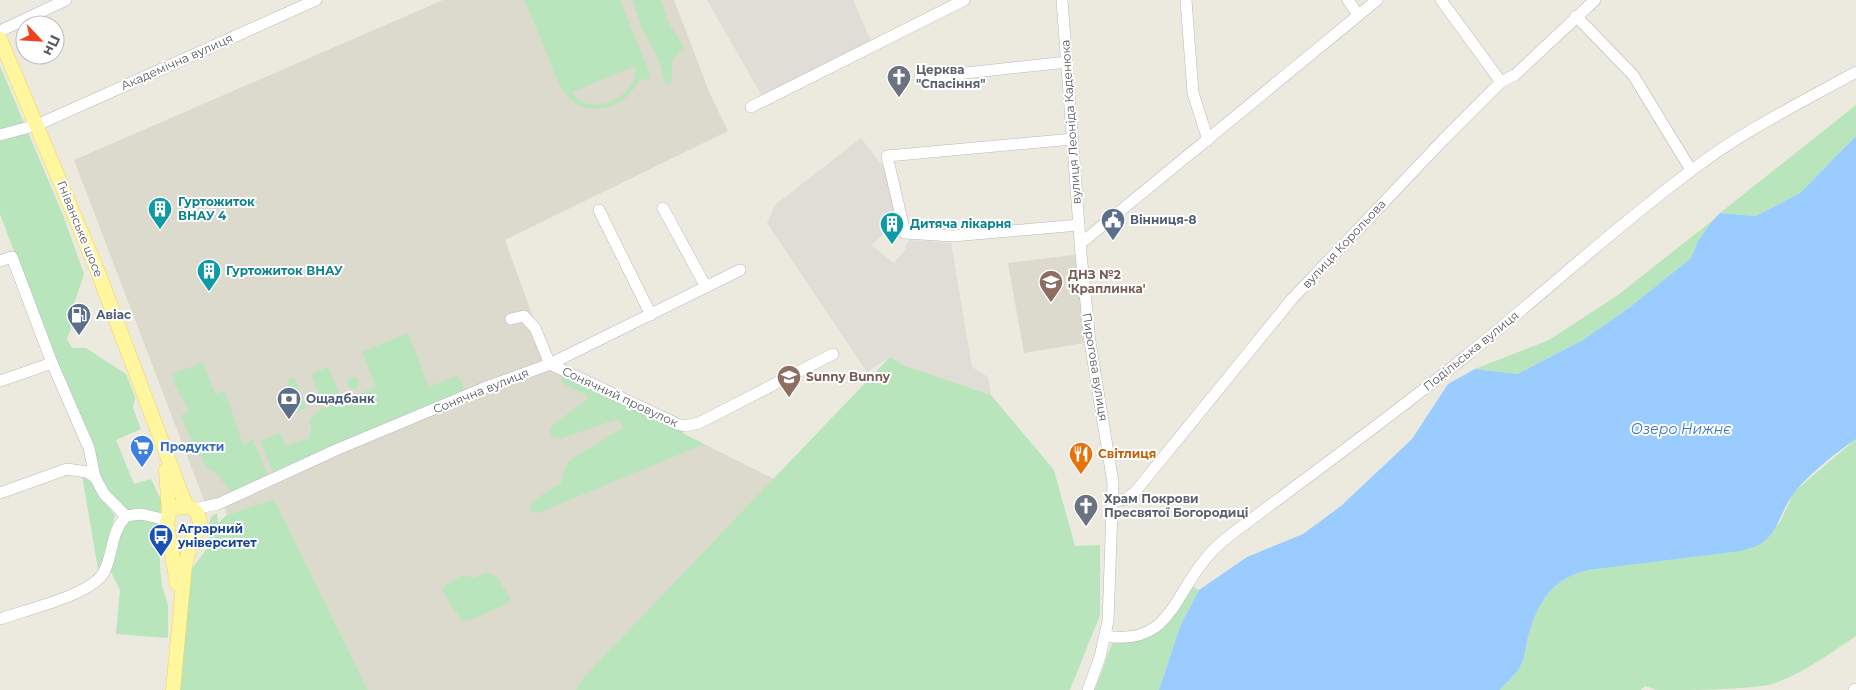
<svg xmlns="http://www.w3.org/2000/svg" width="1856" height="690" font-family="Montserrat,sans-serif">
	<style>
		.industrial { fill: #dfddd6 }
		.education { fill: #dcd9cd }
		.green { fill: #b9e5bc; fill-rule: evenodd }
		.water { fill: #9bccff }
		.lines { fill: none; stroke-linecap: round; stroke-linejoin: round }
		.minor-casing { stroke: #b7b9bf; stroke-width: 12 }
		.major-casing { stroke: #f7d44c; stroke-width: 15 }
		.minor { stroke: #fff; stroke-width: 11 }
		.major { stroke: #fff7a0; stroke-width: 14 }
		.labels { text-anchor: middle; stroke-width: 4; stroke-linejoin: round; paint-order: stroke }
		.street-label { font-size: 12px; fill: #585b61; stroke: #fff }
		.worship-label { font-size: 12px; font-weight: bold; fill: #5b616d; stroke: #fff; text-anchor: start }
		.culture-label { font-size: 12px; font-weight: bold; fill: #0d838f; stroke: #fff; text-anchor: start }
		.service-label { font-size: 12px; font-weight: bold; fill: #4e5e75; stroke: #fff; text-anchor: start }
		.education-label { font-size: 12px; font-weight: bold; fill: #785e54; stroke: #fff; text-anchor: start }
		.shop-label { font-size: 12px; font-weight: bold; fill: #366cbe; stroke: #fff; text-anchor: start }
		.food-label { font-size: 12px; font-weight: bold; fill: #c56008; stroke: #fff; text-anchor: start }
		.transit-label { font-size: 12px; font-weight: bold; fill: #164399; stroke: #fff; text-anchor: start }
		.water-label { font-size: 14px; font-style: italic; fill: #3a74c6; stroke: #fff }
	</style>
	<rect width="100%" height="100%" fill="#eceade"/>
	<g class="industrial">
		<path d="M 707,0 L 853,0 L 871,41 L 762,96 Z"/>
		<path d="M 861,138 L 888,173 L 895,211 L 882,225 L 888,230 L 871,245 L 894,263 L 906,249 L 905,246 L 910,240 L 951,243 L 972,367 L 988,377 L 991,395 L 903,365 L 890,357 L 867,372 L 767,223 L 775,205 Z"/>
	</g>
	<g class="education">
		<path d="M 443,0 L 674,0 L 710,94 L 728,131 L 505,240 L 550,364 L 677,424 L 684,434 L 774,479 L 581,680 L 576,690 L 368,690 L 274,499 L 227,515 L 222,499 L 205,503 L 74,160 Z"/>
		<path d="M 1081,254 L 1090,342 L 1024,353 L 1008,263 Z"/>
	</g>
	<g class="green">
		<path d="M 524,0 L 620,0 L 650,74 L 649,78 L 645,81 L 640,78 C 632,94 622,105 603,108 C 564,114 557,78 545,49 C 539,33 531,16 524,0 ZM 635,66 C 643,96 587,120 572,92 Z"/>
		<path d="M 633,0 L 661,0 L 668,22 L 684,47 L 673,59 L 671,83 L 665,84 L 658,58 L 640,24 Z"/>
		<path d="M 0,66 L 63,215 L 84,274 L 73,307 L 73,323 L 67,339 L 72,348 L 86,348 L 126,374 L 135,397 L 133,408 L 141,429 L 116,440 L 134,484 L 151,479 L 162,502 L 160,515 L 126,511 L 107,495 L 0,214 Z"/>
		<path d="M 1856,105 L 1856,136 L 1800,193 L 1756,216 L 1720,213 Z"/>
		<path d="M 1713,220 L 1698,241 L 1691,258 L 1630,307 L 1583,340 L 1517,374 L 1475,369 L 1549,340 L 1618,295 Z"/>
		<path d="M 408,333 L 429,387 L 458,375 L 467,396 L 274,475 L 260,441 L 280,433 L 286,446 L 309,438 L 311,427 L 309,420 L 321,409 L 376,387 L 362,352 Z"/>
		<path d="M 890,357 L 903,365 L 991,395 L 1054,470 L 1075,546 L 1100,545 L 1100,615 L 1070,690 L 576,690 L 581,680 Z"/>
		<path d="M 203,362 L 215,394 L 225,391 L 243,445 L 253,440 L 268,476 L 231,492 L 215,472 L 206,467 L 201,455 L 196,451 L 181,416 L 189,410 L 175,386 L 173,374 Z"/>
		<path d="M 328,367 L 341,398 L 323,405 L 311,374 Z"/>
		<path d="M 565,371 L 677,424 L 684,434 L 704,444 L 538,513 L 531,511 L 530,505 L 534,500 L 561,483 L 565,468 L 570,460 L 621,429 L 623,426 L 620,421 L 614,420 L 560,439 L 552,437 L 550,430 L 553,425 L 589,398 L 585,394 L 563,384 L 561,380 Z"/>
		<circle cx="353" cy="383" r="6"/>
		<path d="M 294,377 L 306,408 L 298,411 L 288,386 L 289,379 Z"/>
		<path d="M 1856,439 L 1856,636 C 1829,654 1800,676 1769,685 C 1734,690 1693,690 1657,690 L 1645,686 L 1641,690 L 1500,690 C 1506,682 1515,676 1520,667 C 1525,658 1526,647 1528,637 C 1538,602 1552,578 1589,570 L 1751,549 L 1780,522 L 1794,492 Z"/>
		<path d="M 82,475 L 93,483 L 99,496 L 115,515 L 102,563 L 98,569 Z"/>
		<path d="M 274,499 L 368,690 L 179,690 L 190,571 L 209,546 L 208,527 L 211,517 L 217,513 L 218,523 L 227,515 Z"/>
		<path d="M 141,517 L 159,524 L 160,567 L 162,586 L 168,605 L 168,638 L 116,634 L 120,590 L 109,568 L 116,542 L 128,521 Z"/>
		<path d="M 486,572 L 497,577 L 510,598 L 509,603 L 468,621 L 462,621 L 443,592 L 443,587 L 463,575 L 475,578 Z"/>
		<path d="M 1188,584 L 1199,590 L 1180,626 L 1159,690 L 1095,690 L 1114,638 L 1145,634 Z"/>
	</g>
	<path class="water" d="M 1856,136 L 1856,439 C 1838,451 1808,475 1795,492 C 1775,517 1780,544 1740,551 L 1589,570 C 1552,578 1538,602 1528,637 C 1526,647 1525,658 1520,667 C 1515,676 1506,682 1500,690 L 1159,690 L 1180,626 L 1199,590 L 1247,557 L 1303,534 L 1341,506 L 1412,439 L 1448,384 L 1475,369 L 1517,374 L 1583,340 L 1630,307 L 1691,258 L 1698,241 L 1713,220 L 1720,213 L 1756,216 L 1800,193 Z"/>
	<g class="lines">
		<defs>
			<g id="minor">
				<path d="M 1062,0 L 1081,254 L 1090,342 L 1113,483 L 1108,621 L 1100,657 L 1088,690"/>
				<path d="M 1186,0 L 1193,93 L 1208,140"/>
				<path d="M 1348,0 L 1358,15"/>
				<path d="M 1441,0 L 1501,82"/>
				<path d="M 1576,16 L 1633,75 L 1691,170"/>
				<path d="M 0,31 L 66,0"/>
				<path d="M 920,78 L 1067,62"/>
				<path d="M 751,107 L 964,0"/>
				<path d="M 0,135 L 37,125 L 316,0"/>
				<path d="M 1073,139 L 887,156 L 905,233 L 953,236 L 1079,225"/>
				<path d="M 663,208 L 706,287"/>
				<path d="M 599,210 L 651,315"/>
				<path d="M 1080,244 L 1377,0"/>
				<path d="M 0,261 L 12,257 L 52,363 L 89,448 L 95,477 L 104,494 L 126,516 L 141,514 L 167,520"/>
				<path d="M 511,319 L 524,316 L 535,328 L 550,364 L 677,424 L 685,426 L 699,423 L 833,354"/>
				<path d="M 0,381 L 52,363"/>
				<path d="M 0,493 L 67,469 L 87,472 L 95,477"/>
				<path d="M 1112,501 L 1127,499 L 1135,492 L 1292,299 L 1443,140 L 1501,82 L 1515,75 L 1595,0"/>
				<path d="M 194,509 L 218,504 L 338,449 L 484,388 L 550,364 L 740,270"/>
				<path d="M 0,619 C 25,610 92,595 104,572 C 114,553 110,533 126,516"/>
				<path d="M 1105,636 C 1167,646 1172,601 1203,562 C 1214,547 1230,535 1245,524 C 1320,468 1394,414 1466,356 C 1542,295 1614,228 1692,170 C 1743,131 1800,103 1856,72"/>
				<path d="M 1854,690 L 1856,689"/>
			</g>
			<g id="major">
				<path d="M 0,39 L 98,272 L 186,506"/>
				<path d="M 166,470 L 169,513 L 167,524 L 177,584"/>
				<path d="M 169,513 L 176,507 L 190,507 L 197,513 L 200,522 L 198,530 L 193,537 L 185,565 L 173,690"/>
			</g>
		</defs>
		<use href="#minor" class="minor-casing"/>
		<use href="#major" class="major-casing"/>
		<use href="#minor" class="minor"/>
		<use href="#major" class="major"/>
	</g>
	<defs>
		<symbol id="church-pin" viewBox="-11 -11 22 30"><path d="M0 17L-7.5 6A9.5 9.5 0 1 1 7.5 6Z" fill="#6b7280" stroke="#fff"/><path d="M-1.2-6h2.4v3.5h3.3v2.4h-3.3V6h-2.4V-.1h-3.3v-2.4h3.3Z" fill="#fff"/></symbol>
		<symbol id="building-pin" viewBox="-11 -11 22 30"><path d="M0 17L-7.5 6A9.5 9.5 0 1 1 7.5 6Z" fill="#0f9aa8" stroke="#fff"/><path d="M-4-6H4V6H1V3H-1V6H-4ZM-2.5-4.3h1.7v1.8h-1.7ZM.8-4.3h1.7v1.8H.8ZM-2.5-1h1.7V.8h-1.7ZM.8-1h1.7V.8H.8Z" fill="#fff"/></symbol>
		<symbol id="civic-pin" viewBox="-11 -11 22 30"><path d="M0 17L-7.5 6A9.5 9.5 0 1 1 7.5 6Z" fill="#5c6f8a" stroke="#fff"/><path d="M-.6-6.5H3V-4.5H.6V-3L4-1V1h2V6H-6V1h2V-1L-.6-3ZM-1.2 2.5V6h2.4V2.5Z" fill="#fff"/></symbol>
		<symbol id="school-pin" viewBox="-11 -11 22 30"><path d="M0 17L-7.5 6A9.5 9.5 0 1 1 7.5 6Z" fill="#8d6e63" stroke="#fff"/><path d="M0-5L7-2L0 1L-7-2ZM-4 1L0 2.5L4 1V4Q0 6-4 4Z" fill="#fff"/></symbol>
		<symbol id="fuel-pin" viewBox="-11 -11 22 30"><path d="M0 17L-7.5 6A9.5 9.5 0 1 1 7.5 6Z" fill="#5c6f8a" stroke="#fff"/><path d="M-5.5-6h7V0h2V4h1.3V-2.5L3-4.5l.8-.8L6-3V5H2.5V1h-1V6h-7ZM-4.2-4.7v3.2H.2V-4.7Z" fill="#fff"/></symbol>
		<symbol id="bank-pin" viewBox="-11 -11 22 30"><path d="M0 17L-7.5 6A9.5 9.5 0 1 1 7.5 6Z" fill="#5c6f8a" stroke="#fff"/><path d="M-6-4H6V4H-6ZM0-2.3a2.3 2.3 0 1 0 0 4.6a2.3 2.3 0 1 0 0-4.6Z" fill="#fff"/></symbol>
		<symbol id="supermarket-pin" viewBox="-11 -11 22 30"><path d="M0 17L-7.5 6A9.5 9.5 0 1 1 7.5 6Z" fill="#3f7fe0" stroke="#fff"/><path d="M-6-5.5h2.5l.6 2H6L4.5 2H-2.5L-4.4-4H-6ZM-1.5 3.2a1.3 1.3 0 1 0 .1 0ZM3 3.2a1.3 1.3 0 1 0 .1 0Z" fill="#fff"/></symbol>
		<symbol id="restaurant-pin" viewBox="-11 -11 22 30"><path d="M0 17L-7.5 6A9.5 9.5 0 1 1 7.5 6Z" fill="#e8710a" stroke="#fff"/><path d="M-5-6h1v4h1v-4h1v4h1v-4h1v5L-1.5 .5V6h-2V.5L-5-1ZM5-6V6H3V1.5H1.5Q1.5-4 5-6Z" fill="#fff"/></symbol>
		<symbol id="bus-pin" viewBox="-11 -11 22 30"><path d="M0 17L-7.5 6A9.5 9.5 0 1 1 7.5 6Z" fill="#1a4fb4" stroke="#fff"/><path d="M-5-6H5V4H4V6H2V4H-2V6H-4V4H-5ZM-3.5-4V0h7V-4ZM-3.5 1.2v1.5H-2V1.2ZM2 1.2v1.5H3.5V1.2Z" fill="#fff"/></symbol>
	</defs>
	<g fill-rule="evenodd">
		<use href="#church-pin" x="885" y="63" width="28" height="38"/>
		<use href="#building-pin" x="146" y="195" width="28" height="38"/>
		<use href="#civic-pin" x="1099" y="206" width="28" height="38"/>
		<use href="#building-pin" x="878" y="210" width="28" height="38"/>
		<use href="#building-pin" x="195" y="257" width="28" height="38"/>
		<use href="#school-pin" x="1037" y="268" width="28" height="38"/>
		<use href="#fuel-pin" x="65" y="301" width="28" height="38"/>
		<use href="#school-pin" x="775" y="363" width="28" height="38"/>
		<use href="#bank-pin" x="275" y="385" width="28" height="38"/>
		<use href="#supermarket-pin" x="128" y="433" width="28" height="38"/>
		<use href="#restaurant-pin" x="1067" y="440" width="28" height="38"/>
		<use href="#church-pin" x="1072" y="492" width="28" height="38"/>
		<use href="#bus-pin" x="147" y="522" width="28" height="38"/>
	</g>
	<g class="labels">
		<g class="street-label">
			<text transform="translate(177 62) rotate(-24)" y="4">Академічна вулиця</text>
			<text transform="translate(1071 122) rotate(-94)" y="4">вулиця Леоніда Каденюка</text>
			<text transform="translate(80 229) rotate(68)" y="4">Гніванське шосе</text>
			<text transform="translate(1344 244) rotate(-47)" y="4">вулиця Корольова</text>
			<text transform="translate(1471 351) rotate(-39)" y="4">Подільська вулиця</text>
			<text transform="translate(1095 367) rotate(81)" y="4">Пирогова вулиця</text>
			<text transform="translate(481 391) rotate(-22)" y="4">Сонячна вулиця</text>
			<text transform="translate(620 397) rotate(25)" y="4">Сонячний провулок</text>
		</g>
		<g class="worship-label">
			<text x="916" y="74">Церква<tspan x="916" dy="14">"Спасіння"</tspan></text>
			<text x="1104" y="503">Храм Покрови<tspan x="1104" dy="14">Пресвятої Богородиці</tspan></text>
		</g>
		<g class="culture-label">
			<text x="178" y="206">Гуртожиток<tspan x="178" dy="14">ВНАУ 4</tspan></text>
			<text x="910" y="228">Дитяча лікарня</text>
			<text x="226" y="275">Гуртожиток ВНАУ</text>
		</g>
		<g class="service-label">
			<text x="1130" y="224">Вінниця-8</text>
			<text x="96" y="319">Авіас</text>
			<text x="306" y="403">Ощадбанк</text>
		</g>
		<g class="education-label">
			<text x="1068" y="279">ДНЗ №2<tspan x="1068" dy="14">'Краплинка'</tspan></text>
			<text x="806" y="381">Sunny Bunny</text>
		</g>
		<g class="shop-label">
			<text x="160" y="451">Продукти</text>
		</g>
		<g class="food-label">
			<text x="1098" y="458">Світлиця</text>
		</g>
		<g class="transit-label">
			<text x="178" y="533">Аграрний<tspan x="178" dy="14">університет</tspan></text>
		</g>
		<g class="water-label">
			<text x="1681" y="434">Озеро Нижнє</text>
		</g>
	</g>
	<g transform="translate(40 40) rotate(115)"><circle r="24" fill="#ffffff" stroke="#bcbdc0"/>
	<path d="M0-4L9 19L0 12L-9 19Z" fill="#f04020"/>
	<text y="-8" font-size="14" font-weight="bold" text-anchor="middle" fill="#585b61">Пн</text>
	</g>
</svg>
